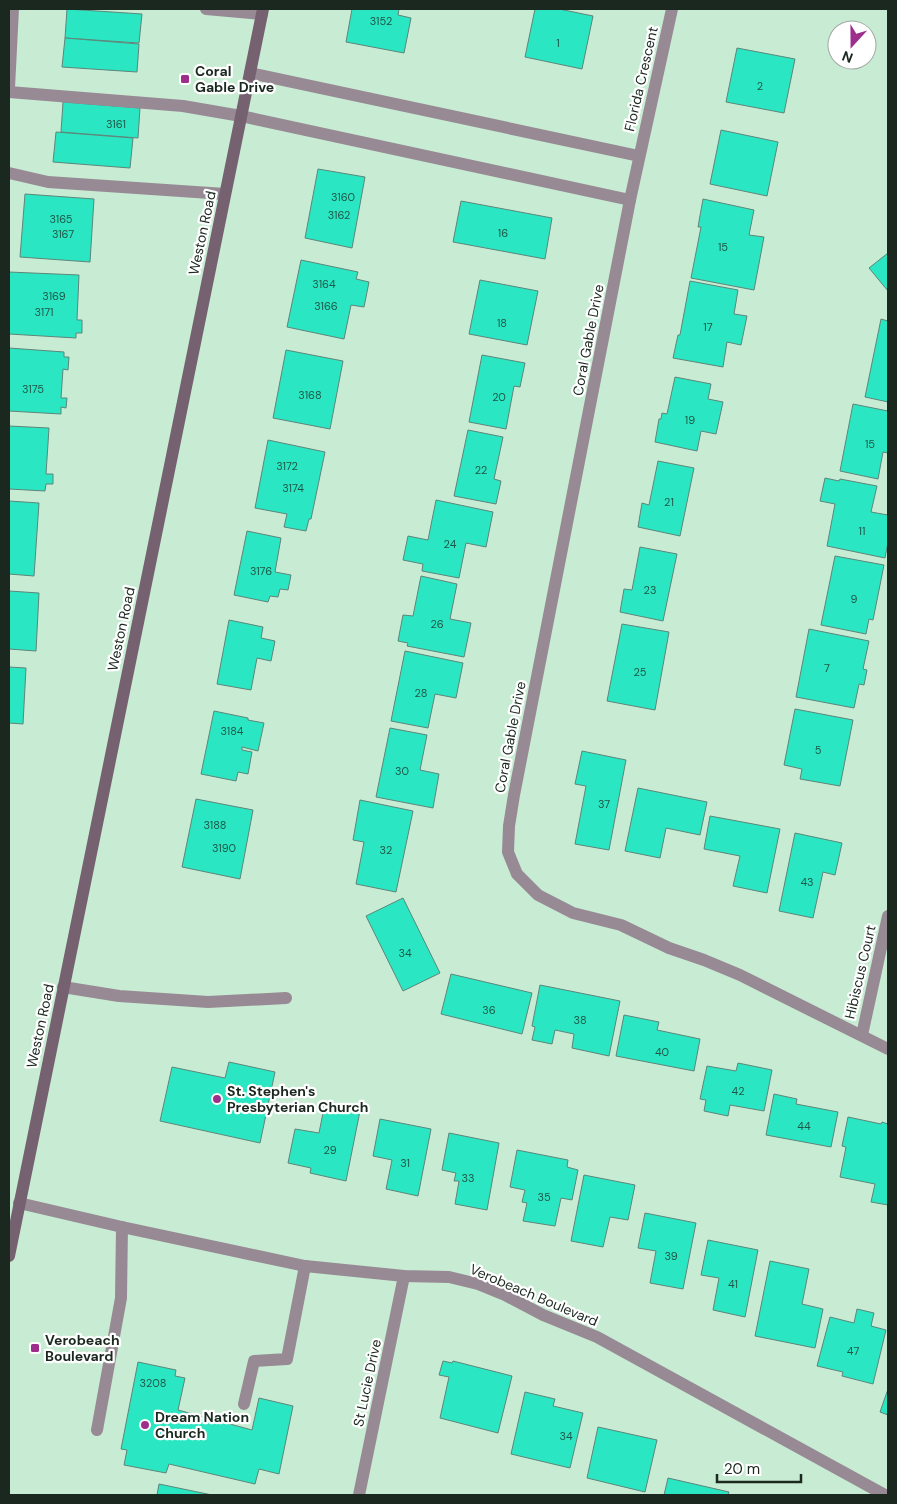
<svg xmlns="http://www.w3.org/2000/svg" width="897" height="1504" font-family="'DM Sans',sans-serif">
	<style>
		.building { fill: #2be6c2; stroke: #5c867a }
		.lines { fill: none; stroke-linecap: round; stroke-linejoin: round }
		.service { stroke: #988a95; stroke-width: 12 }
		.minor { stroke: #988a95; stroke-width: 12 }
		.secondary { stroke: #756170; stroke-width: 12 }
		.poi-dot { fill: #9e2e8c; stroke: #fff; stroke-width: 2 }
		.labels { text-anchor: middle; stroke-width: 4.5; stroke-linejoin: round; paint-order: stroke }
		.number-label { font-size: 11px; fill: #1e5848 }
		.poi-label { font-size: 14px; font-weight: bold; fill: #1a281f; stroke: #fff; text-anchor: start }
		.street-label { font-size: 14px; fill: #1a281f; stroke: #fff }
	</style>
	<rect width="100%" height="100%" fill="#c8ecd3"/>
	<g class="building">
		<path d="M 67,9 L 142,14 L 139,43 L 65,38 Z"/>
		<path d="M 352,9 L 399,9 L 398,15 L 411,18 L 404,53 L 346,42 Z"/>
		<path d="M 535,9 L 559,9 L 593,16 L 582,69 L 525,57 Z"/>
		<path d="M 65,38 L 139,44 L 137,72 L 62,67 Z"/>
		<path d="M 737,48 L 795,59 L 784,113 L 726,102 Z"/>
		<path d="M 63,102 L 140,108 L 138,138 L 61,132 Z"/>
		<path d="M 721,130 L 778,142 L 767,196 L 710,184 Z"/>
		<path d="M 56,132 L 133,138 L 130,168 L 53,162 Z"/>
		<path d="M 318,169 L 365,177 L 352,248 L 305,238 Z"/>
		<path d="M 25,194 L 94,199 L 90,262 L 20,257 Z"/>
		<path d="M 703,199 L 754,210 L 749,235 L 764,237 L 754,290 L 691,278 L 701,227 L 698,227 Z"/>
		<path d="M 461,201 L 552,218 L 545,259 L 453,242 Z"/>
		<path d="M 888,253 L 888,291 L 869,268 Z"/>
		<path d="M 301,260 L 358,272 L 356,279 L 369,282 L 364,307 L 351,305 L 344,339 L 287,327 Z"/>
		<path d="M 9,272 L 79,275 L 77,320 L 82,320 L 82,333 L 76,333 L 76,338 L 9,334 Z"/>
		<path d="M 480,280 L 538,291 L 527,345 L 469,334 Z"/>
		<path d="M 690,281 L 738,290 L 734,314 L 747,316 L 741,345 L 727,342 L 723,367 L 673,358 L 678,335 L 680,335 Z"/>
		<path d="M 881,319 L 888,321 L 888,402 L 865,397 Z"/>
		<path d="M 9,348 L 64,352 L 64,357 L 69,357 L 68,370 L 63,369 L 61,398 L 67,398 L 66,408 L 61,407 L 61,414 L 9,411 Z"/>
		<path d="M 286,350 L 343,361 L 330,429 L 273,418 Z"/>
		<path d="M 482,355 L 525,363 L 520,387 L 514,386 L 506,429 L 469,422 Z"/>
		<path d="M 675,377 L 711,384 L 708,399 L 723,402 L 716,434 L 701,431 L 697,451 L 655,442 L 659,419 L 661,419 L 662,413 L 667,414 Z"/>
		<path d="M 853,404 L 888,411 L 888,453 L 883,452 L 878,479 L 840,471 Z"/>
		<path d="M 9,426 L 49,428 L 46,474 L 53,474 L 53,484 L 46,484 L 45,491 L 9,489 Z"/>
		<path d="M 468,430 L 503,437 L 494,479 L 501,481 L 496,504 L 454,496 Z"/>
		<path d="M 268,440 L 325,452 L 311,519 L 309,519 L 306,531 L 284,527 L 287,514 L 255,508 Z"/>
		<path d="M 658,461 L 694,468 L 680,536 L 638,527 L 642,503 L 649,505 Z"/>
		<path d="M 825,478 L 839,481 L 840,479 L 877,486 L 871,512 L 888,515 L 888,542 L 885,558 L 827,546 L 835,504 L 820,501 Z"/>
		<path d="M 436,500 L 493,512 L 486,547 L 466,543 L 459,578 L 422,571 L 423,564 L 403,560 L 408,536 L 428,540 Z"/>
		<path d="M 9,501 L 39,503 L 34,576 L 9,574 Z"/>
		<path d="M 247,531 L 281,538 L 275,572 L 291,575 L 288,590 L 280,589 L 278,597 L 270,596 L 268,602 L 234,595 Z"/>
		<path d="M 640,547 L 677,554 L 663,621 L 620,612 L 624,589 L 632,590 Z"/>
		<path d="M 835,556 L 884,565 L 873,620 L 869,619 L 866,634 L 821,625 Z"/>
		<path d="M 421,576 L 457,584 L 450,619 L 471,623 L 464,657 L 407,646 L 408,643 L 398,641 L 403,615 L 413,616 Z"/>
		<path d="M 9,591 L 39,593 L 36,651 L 9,649 Z"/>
		<path d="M 229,620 L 263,627 L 261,638 L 275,641 L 271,661 L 257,658 L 251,690 L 217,684 Z"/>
		<path d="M 622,624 L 669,632 L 655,710 L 607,701 Z"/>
		<path d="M 809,629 L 869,641 L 863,669 L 867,670 L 864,685 L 859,684 L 854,708 L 796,697 Z"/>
		<path d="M 405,651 L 463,663 L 456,698 L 435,694 L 428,728 L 391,721 Z"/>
		<path d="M 9,667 L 26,668 L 23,724 L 9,723 Z"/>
		<path d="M 795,709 L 853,720 L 840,786 L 800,779 L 802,769 L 784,765 Z"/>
		<path d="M 214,711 L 248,718 L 248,720 L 264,723 L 258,751 L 242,747 L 242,750 L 252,752 L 248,774 L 238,772 L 236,781 L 201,774 Z"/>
		<path d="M 390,728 L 427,735 L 420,770 L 439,774 L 433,808 L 376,797 Z"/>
		<path d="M 582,751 L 626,760 L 609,850 L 575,844 L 586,786 L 575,784 Z"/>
		<path d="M 638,788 L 707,802 L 700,835 L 666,828 L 660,858 L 625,851 Z"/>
		<path d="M 196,799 L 253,810 L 240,879 L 182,867 Z"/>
		<path d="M 360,800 L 413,811 L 396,892 L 356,884 L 364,842 L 353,840 Z"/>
		<path d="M 710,816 L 780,829 L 767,893 L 733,886 L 740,856 L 704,849 Z"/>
		<path d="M 795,833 L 842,843 L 835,875 L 823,872 L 813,918 L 779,911 Z"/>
		<path d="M 403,898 L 440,973 L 403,991 L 366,916 Z"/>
		<path d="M 451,974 L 532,993 L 522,1034 L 441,1014 Z"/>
		<path d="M 540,985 L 620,1001 L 609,1056 L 572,1048 L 574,1034 L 555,1030 L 552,1044 L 532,1040 L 535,1027 L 532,1026 Z"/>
		<path d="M 624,1015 L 659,1022 L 657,1030 L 700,1039 L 694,1071 L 616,1056 Z"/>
		<path d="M 229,1062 L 275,1072 L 260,1143 L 160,1121 L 172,1067 L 225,1078 Z"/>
		<path d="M 738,1063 L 772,1070 L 764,1111 L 730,1105 L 728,1116 L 704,1111 L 706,1100 L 700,1099 L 707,1066 L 736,1071 Z"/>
		<path d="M 774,1094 L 797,1099 L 796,1104 L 838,1112 L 831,1147 L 766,1135 Z"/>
		<path d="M 325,1103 L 360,1111 L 346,1181 L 310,1173 L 311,1168 L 288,1163 L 295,1129 L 319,1133 Z"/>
		<path d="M 848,1117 L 881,1124 L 882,1122 L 888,1124 L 888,1205 L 871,1202 L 875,1184 L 840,1177 L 846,1147 L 842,1146 Z"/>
		<path d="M 380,1119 L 431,1129 L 418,1196 L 386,1189 L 392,1160 L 373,1156 Z"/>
		<path d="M 449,1133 L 499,1143 L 487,1210 L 455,1204 L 459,1181 L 454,1181 L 456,1173 L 442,1170 Z"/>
		<path d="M 517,1150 L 568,1160 L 567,1167 L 578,1170 L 572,1200 L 561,1198 L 555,1226 L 523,1221 L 527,1203 L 522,1202 L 525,1190 L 510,1187 Z"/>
		<path d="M 584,1175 L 635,1185 L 628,1220 L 610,1217 L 603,1247 L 571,1241 Z"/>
		<path d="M 645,1213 L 696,1223 L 683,1289 L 650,1283 L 656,1251 L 638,1248 Z"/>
		<path d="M 708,1240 L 758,1250 L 745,1317 L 713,1310 L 719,1278 L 701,1275 Z"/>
		<path d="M 770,1261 L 809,1269 L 802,1304 L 823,1309 L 815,1348 L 755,1336 Z"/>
		<path d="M 857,1309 L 874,1313 L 871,1326 L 886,1330 L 873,1384 L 842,1376 L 843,1372 L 817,1366 L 830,1317 L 854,1323 Z"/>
		<path d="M 443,1361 L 452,1363 L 453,1361 L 512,1376 L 498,1433 L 440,1418 L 449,1377 L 439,1375 Z"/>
		<path d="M 138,1362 L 176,1370 L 175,1376 L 185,1378 L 178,1410 L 252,1430 L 259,1398 L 293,1406 L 279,1474 L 259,1469 L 255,1484 L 169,1464 L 166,1473 L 124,1465 L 127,1450 L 121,1449 Z"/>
		<path d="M 888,1389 L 888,1415 L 880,1412 Z"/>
		<path d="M 525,1392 L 555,1399 L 553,1406 L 583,1413 L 570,1468 L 511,1454 Z"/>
		<path d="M 598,1427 L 657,1440 L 645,1492 L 587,1478 Z"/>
		<path d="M 668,1478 L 729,1492 L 728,1495 L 664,1495 Z"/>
		<path d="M 159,1484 L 212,1495 L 157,1495 Z"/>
	</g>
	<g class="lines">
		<g class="service">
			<path d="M 206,9 L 262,14"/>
			<path d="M 9,88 L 13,9"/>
			<path d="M 9,92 L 183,106 L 241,116"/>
			<path d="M 9,173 L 48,182 L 225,194"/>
			<path d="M 63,987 L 119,996 L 208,1002 L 286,998"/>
			<path d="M 244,1404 L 254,1361 L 287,1359 L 305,1266"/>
			<path d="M 97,1430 L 121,1298 L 122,1227"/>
		</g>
		<g class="minor">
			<path d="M 672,9 L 630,200 L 514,795 L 509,826 L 508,852 L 517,874 L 538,895 L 573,913 L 621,925 L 669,948 L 704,960 L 740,975 L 888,1049"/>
			<path d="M 250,73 L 639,156"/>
			<path d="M 241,116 L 630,200"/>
			<path d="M 862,1035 L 888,916"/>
			<path d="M 19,1203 L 122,1227 L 305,1266 L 404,1276 L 449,1277 L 478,1284 L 505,1295 L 543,1315 L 597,1337 L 885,1495"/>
			<path d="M 359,1495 L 404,1276"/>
		</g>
		<path class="secondary" d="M 9,1256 L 263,9"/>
	</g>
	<g class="poi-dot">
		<rect x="180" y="74" width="10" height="10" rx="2.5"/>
		<circle cx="217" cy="1099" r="5"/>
		<rect x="30" y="1343" width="10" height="10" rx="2.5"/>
		<circle cx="145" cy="1425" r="5"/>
	</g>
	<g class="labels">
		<g class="number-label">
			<text x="381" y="25">3152</text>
			<text x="558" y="47">1</text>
			<text x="760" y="90">2</text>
			<text x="116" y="128">3161</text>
			<text x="343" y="201">3160</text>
			<text x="339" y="219">3162</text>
			<text x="61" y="223">3165</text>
			<text x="503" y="237">16</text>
			<text x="63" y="238">3167</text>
			<text x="723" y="251">15</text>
			<text x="324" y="288">3164</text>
			<text x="54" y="300">3169</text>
			<text x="326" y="310">3166</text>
			<text x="44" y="316">3171</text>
			<text x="502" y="327">18</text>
			<text x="708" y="331">17</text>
			<text x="33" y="393">3175</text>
			<text x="310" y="399">3168</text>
			<text x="499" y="401">20</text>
			<text x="690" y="424">19</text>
			<text x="870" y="448">15</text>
			<text x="287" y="470">3172</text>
			<text x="481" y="474">22</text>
			<text x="293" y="492">3174</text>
			<text x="669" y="506">21</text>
			<text x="862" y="535">11</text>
			<text x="450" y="548">24</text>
			<text x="261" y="575">3176</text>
			<text x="650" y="594">23</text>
			<text x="854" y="603">9</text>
			<text x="437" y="628">26</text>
			<text x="827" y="672">7</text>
			<text x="640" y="676">25</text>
			<text x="421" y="697">28</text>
			<text x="232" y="735">3184</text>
			<text x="818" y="754">5</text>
			<text x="402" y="775">30</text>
			<text x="604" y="808">37</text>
			<text x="215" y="829">3188</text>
			<text x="224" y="852">3190</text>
			<text x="386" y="854">32</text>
			<text x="807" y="886">43</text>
			<text x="405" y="957">34</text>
			<text x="489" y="1014">36</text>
			<text x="580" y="1024">38</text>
			<text x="662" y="1056">40</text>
			<text x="738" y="1095">42</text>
			<text x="804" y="1130">44</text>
			<text x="330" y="1154">29</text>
			<text x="405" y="1167">31</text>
			<text x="468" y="1182">33</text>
			<text x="544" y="1201">35</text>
			<text x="671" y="1260">39</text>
			<text x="733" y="1288">41</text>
			<text x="853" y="1355">47</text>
			<text x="153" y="1387">3208</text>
			<text x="566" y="1440">34</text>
		</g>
		<g class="poi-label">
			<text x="195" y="76">Coral<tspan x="195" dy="16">Gable Drive</tspan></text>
			<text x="227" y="1096">St. Stephen's<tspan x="227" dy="16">Presbyterian Church</tspan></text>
			<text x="45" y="1345">Verobeach<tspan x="45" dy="16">Boulevard</tspan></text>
			<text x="155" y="1422">Dream Nation<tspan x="155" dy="16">Church</tspan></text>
		</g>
		<g class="street-label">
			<text transform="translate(641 79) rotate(-77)" y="5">Florida Crescent</text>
			<text transform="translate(202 233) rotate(-78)" y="5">Weston Road</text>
			<text transform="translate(588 340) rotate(-79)" y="5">Coral Gable Drive</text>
			<text transform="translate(121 629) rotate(-78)" y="5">Weston Road</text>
			<text transform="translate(510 737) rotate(-79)" y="5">Coral Gable Drive</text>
			<text transform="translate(860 972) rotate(-77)" y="5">Hibiscus Court</text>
			<text transform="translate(40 1026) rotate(-78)" y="5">Weston Road</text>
			<text transform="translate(534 1295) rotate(23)" y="5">Verobeach Boulevard</text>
			<text transform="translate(367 1383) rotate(-78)" y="5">St Lucie Drive</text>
		</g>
	</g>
	<rect width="897" height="1504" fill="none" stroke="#1a281f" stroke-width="20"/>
	<g transform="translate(852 45) rotate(201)"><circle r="24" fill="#ffffff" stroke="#a3a9a5"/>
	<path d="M0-4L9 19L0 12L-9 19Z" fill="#9e2e8c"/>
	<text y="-8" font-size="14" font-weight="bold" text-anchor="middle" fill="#1a281f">N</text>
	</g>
	<path d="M717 1474v8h84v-8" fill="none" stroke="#1a281f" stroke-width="2.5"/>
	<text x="724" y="1474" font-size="15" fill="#1a281f" stroke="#ffffff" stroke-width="4" paint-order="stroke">20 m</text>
</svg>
